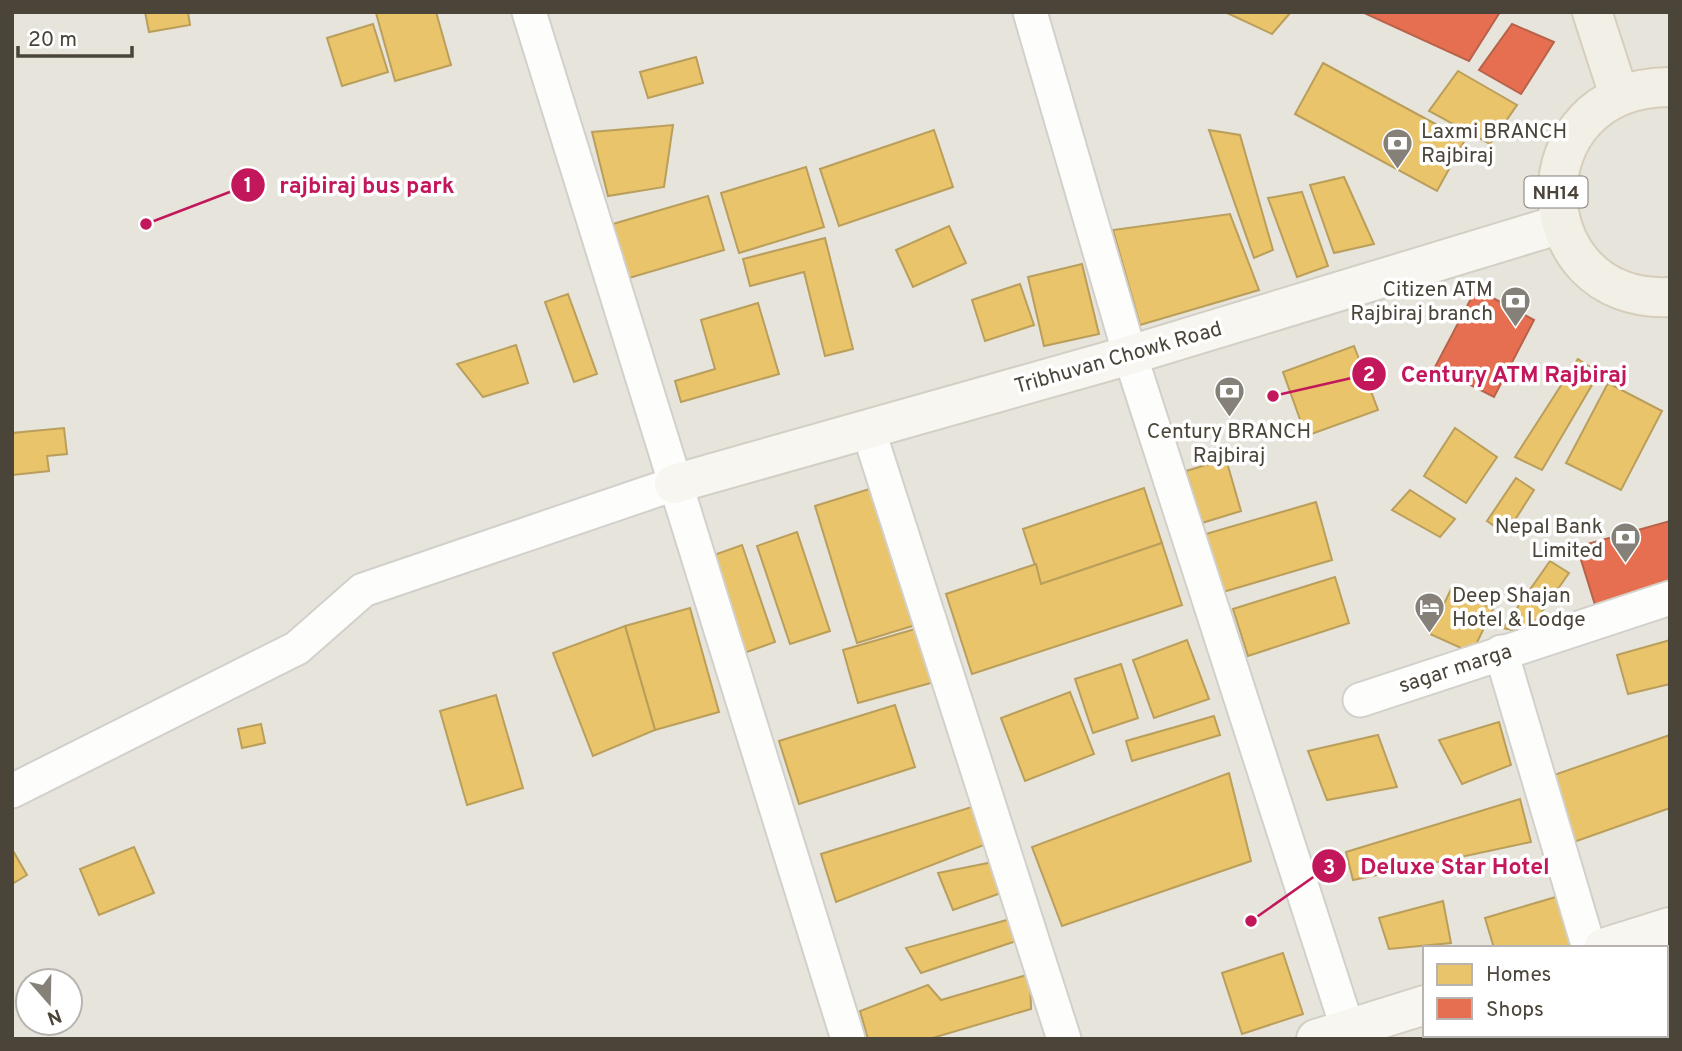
<svg xmlns="http://www.w3.org/2000/svg" width="1682" height="1051" font-family="Overpass,sans-serif">
	<style>
		.residential { fill: #e7e4dc; fill-rule: evenodd }
		.homes { fill: #e9c46a; stroke: #ba9e5b; stroke-width: 2 }
		.shops { fill: #e76f51; stroke: #b8624a; stroke-width: 2 }
		.lines { fill: none; stroke-linecap: round; stroke-linejoin: round }
		.street-casing { stroke: #d2d0cb; stroke-width: 37 }
		.secondary-casing { stroke: #d3cfc5; stroke-width: 42 }
		.primary-casing { stroke: #d6cebb; stroke-width: 42 }
		.street { stroke: #fdfdfc; stroke-width: 33 }
		.secondary { stroke: #f7f6f1; stroke-width: 38 }
		.primary { stroke: #f2efe6; stroke-width: 38 }
		.labels { text-anchor: middle; stroke-width: 7; stroke-linejoin: round; paint-order: stroke }
		.shield { fill: #fff; stroke: #817c74; stroke-width: 2 }
		.shield-label { font-size: 19px; font-weight: bold; fill: #4b4439 }
		.poi-label { font-size: 21px; fill: #4b4439; stroke: #fff; text-anchor: start }
		.street-label { font-size: 21px; fill: #4b4439; stroke: #fff }
		.leader { fill: none; stroke: #c2185b; stroke-width: 2.5 }
		.callout-dot { fill: #c2185b; stroke: #fff; stroke-width: 2.5 }
		.mark-label { font-size: 21px; text-anchor: middle; font-weight: bold; fill: #fff }
		.callout-label { font-size: 23px; text-anchor: middle; font-weight: bold; fill: #c2185b; stroke: #fff; stroke-width: 7; stroke-linejoin: round; paint-order: stroke }
	</style>
	<rect width="100%" height="100%" fill="#f4f2ee"/>
	<path class="residential" d="M 12,12 L 1670,12 L 1670,1039 L 12,1039 ZM 1425,948 L 1666,948 L 1666,1035 L 1425,1035 ZM 28,981 L 70,981 L 70,1023 L 28,1023 Z"/>
	<g class="homes">
		<path d="M 145,12 L 188,12 L 190,25 L 149,32 Z"/>
		<path d="M 436,12 L 451,65 L 395,81 L 376,13 Z"/>
		<path d="M 1225,12 L 1291,12 L 1272,34 Z"/>
		<path d="M 373,24 L 388,72 L 342,86 L 327,38 Z"/>
		<path d="M 696,57 L 703,83 L 648,98 L 640,72 Z"/>
		<path d="M 1323,63 L 1465,140 L 1437,191 L 1295,114 Z"/>
		<path d="M 1458,71 L 1517,105 L 1490,144 L 1429,111 Z"/>
		<path d="M 673,125 L 664,187 L 608,196 L 592,132 Z"/>
		<path d="M 934,130 L 953,187 L 839,226 L 820,169 Z"/>
		<path d="M 1209,130 L 1240,135 L 1273,250 L 1254,258 Z"/>
		<path d="M 806,167 L 824,227 L 739,253 L 721,193 Z"/>
		<path d="M 1344,177 L 1374,244 L 1334,253 L 1310,185 Z"/>
		<path d="M 1302,192 L 1328,266 L 1297,277 L 1268,198 Z"/>
		<path d="M 708,196 L 724,250 L 629,278 L 613,224 Z"/>
		<path d="M 1230,214 L 1259,290 L 1140,325 L 1113,230 Z"/>
		<path d="M 949,226 L 966,263 L 913,287 L 896,250 Z"/>
		<path d="M 825,238 L 853,349 L 825,356 L 804,272 L 750,286 L 743,259 Z"/>
		<path d="M 1082,264 L 1099,334 L 1044,346 L 1028,277 Z"/>
		<path d="M 1020,284 L 1034,325 L 985,341 L 972,300 Z"/>
		<path d="M 568,294 L 597,374 L 574,382 L 545,302 Z"/>
		<path d="M 758,303 L 779,374 L 681,402 L 675,381 L 715,369 L 701,320 Z"/>
		<path d="M 516,345 L 528,383 L 483,397 L 457,364 Z"/>
		<path d="M 1354,346 L 1378,410 L 1306,436 L 1283,372 Z"/>
		<path d="M 1578,359 L 1599,373 L 1542,470 L 1515,457 Z"/>
		<path d="M 1608,383 L 1662,411 L 1621,490 L 1566,463 Z"/>
		<path d="M 64,428 L 67,454 L 47,456 L 49,471 L 13,475 L 12,433 Z"/>
		<path d="M 1455,428 L 1497,457 L 1466,503 L 1424,476 Z"/>
		<path d="M 1226,459 L 1241,511 L 1202,523 L 1186,471 Z"/>
		<path d="M 1516,478 L 1534,490 L 1506,534 L 1487,521 Z"/>
		<path d="M 879,486 L 922,623 L 857,643 L 815,506 Z"/>
		<path d="M 1144,488 L 1162,543 L 1041,584 L 1023,529 Z"/>
		<path d="M 1410,490 L 1455,519 L 1440,537 L 1392,510 Z"/>
		<path d="M 1316,502 L 1332,560 L 1223,592 L 1206,534 Z"/>
		<path d="M 797,532 L 830,631 L 790,644 L 757,546 Z"/>
		<path d="M 1162,543 L 1182,605 L 972,674 L 946,594 L 1036,564 L 1041,584 Z"/>
		<path d="M 742,545 L 775,642 L 744,653 L 711,556 Z"/>
		<path d="M 1550,561 L 1569,573 L 1527,633 L 1503,628 Z"/>
		<path d="M 1335,577 L 1349,623 L 1248,656 L 1233,609 Z"/>
		<path d="M 1451,589 L 1493,609 L 1472,653 L 1430,634 Z"/>
		<path d="M 690,608 L 719,712 L 655,730 L 625,626 Z"/>
		<path d="M 625,626 L 655,730 L 593,756 L 553,653 Z"/>
		<path d="M 922,627 L 938,681 L 858,703 L 843,650 Z"/>
		<path d="M 1187,640 L 1209,699 L 1154,718 L 1133,660 Z"/>
		<path d="M 1670,640 L 1670,684 L 1628,694 L 1617,655 Z"/>
		<path d="M 1121,664 L 1138,718 L 1093,733 L 1075,679 Z"/>
		<path d="M 1070,692 L 1094,754 L 1025,781 L 1001,718 Z"/>
		<path d="M 496,695 L 523,788 L 467,805 L 440,711 Z"/>
		<path d="M 895,705 L 915,767 L 799,804 L 779,741 Z"/>
		<path d="M 1214,716 L 1220,735 L 1132,761 L 1126,741 Z"/>
		<path d="M 1499,722 L 1511,765 L 1462,784 L 1439,740 Z"/>
		<path d="M 261,724 L 265,743 L 242,748 L 238,729 Z"/>
		<path d="M 1378,735 L 1397,787 L 1327,800 L 1308,751 Z"/>
		<path d="M 1670,735 L 1670,808 L 1571,843 L 1548,777 Z"/>
		<path d="M 1229,773 L 1251,861 L 1062,926 L 1032,847 Z"/>
		<path d="M 1520,799 L 1531,842 L 1353,880 L 1346,852 Z"/>
		<path d="M 975,806 L 984,845 L 836,902 L 821,854 Z"/>
		<path d="M 134,847 L 154,893 L 99,915 L 80,869 Z"/>
		<path d="M 12,849 L 27,875 L 12,884 Z"/>
		<path d="M 998,861 L 1001,893 L 953,910 L 938,873 Z"/>
		<path d="M 1559,896 L 1573,944 L 1562,948 L 1494,948 L 1485,918 Z"/>
		<path d="M 1443,901 L 1451,943 L 1389,949 L 1379,918 Z"/>
		<path d="M 1014,918 L 1022,939 L 921,973 L 906,948 Z"/>
		<path d="M 1670,951 L 1670,1000 L 1666,987 L 1666,952 Z"/>
		<path d="M 1283,953 L 1303,1014 L 1242,1034 L 1222,973 Z"/>
		<path d="M 1030,974 L 1031,1009 L 929,1039 L 868,1039 L 860,1011 L 928,985 L 941,1000 Z"/>
		<path d="M 1553,1035 L 1596,1035 L 1597,1039 L 1554,1039 Z"/>
	</g>
	<g class="shops">
		<path d="M 1367,12 L 1500,12 L 1469,61 L 1364,13 Z"/>
		<path d="M 1512,24 L 1554,42 L 1521,94 L 1479,70 Z"/>
		<path d="M 1476,289 L 1534,320 L 1494,397 L 1435,367 Z"/>
		<path d="M 1670,521 L 1670,584 L 1596,608 L 1577,547 Z"/>
	</g>
	<g class="lines">
		<defs>
			<g id="street">
				<path d="M 529,12 L 848,1039"/>
				<path d="M 1030,12 L 1130,355 L 1351,1039"/>
				<path d="M 868,429 L 1064,1039"/>
				<path d="M 1501,652 L 1589,948"/>
				<path d="M 1360,700 L 1670,598"/>
				<path d="M 12,791 L 297,648 L 363,590 L 674,484"/>
				<path d="M 1615,1035 L 1616,1039"/>
			</g>
			<g id="secondary">
				<path d="M 674,484 L 1130,355 L 1561,224"/>
				<path d="M 1603,948 L 1670,927"/>
				<path d="M 1316,1039 L 1425,1005"/>
			</g>
			<g id="primary">
				<path d="M 1592,12 L 1619,95"/>
				<path d="M 1670,87 C 1517,87 1523,304 1670,297"/>
			</g>
		</defs>
		<use href="#street" class="street-casing"/>
		<use href="#secondary" class="secondary-casing"/>
		<use href="#primary" class="primary-casing"/>
		<use href="#street" class="street"/>
		<use href="#secondary" class="secondary"/>
		<use href="#primary" class="primary"/>
	</g>
	<defs>
		<symbol id="bank-pin" viewBox="-11 -11 22 30"><path d="M0 17L-7.5 6A9.5 9.5 0 1 1 7.5 6Z" fill="#868178" stroke="#fff"/><path d="M-6-4H6V4H-6ZM0-2.3a2.3 2.3 0 1 0 0 4.6a2.3 2.3 0 1 0 0-4.6Z" fill="#fff"/></symbol>
		<symbol id="hotel-pin" viewBox="-11 -11 22 30"><path d="M0 17L-7.5 6A9.5 9.5 0 1 1 7.5 6Z" fill="#868178" stroke="#fff"/><path d="M-6-4.5h1.5V1H6V5H4.5V3h-9V5H-6ZM-4 0a1.8 1.8 0 1 1 3.6 0ZM.5 0V-2.5h3Q6-2.5 6 0Z" fill="#fff"/></symbol>
	</defs>
	<g fill-rule="evenodd">
		<use href="#bank-pin" x="1380" y="126" width="35" height="47"/>
		<use href="#bank-pin" x="1498" y="284" width="35" height="47"/>
		<use href="#bank-pin" x="1212" y="374" width="35" height="47"/>
		<use href="#bank-pin" x="1608" y="520" width="35" height="47"/>
		<use href="#hotel-pin" x="1412" y="590" width="35" height="47"/>
	</g>
	<g class="labels">
		<rect class="shield" x="1524.5" y="176.5" width="63" height="31" rx="5"/>
		<g class="shield-label">
			<text x="1556" y="199">NH14</text>
		</g>
		<g class="poi-label">
			<text x="1421" y="138">Laxmi BRANCH<tspan x="1421" dy="24">Rajbiraj</tspan></text>
			<text x="1493" y="296" text-anchor="end">Citizen ATM<tspan x="1493" dy="24">Rajbiraj branch</tspan></text>
			<text x="1229" y="438" text-anchor="middle">Century BRANCH<tspan x="1229" dy="24">Rajbiraj</tspan></text>
			<text x="1603" y="533" text-anchor="end">Nepal Bank<tspan x="1603" dy="24">Limited</tspan></text>
			<text x="1452" y="602">Deep Shajan<tspan x="1452" dy="24">Hotel &amp; Lodge</tspan></text>
		</g>
		<g class="street-label">
			<text transform="translate(1118 357) rotate(-16)" y="7">Tribhuvan Chowk Road</text>
			<text transform="translate(1455 668) rotate(-18)" y="7">sagar marga</text>
		</g>
	</g>
	<path class="leader" d="M146 224L248 185M1273 396L1369 374M1251 921L1329 866"/>
	<g class="callout-dot">
		<circle cx="146" cy="224" r="7"/>
		<circle cx="1273" cy="396" r="7"/>
		<circle cx="1251" cy="921" r="7"/>
		<circle cx="248" cy="185" r="18"/>
		<circle cx="1369" cy="374" r="18"/>
		<circle cx="1329" cy="866" r="18"/>
	</g>
	<g class="mark-label">
		<text x="248" y="192">1</text>
		<text x="1369" y="381">2</text>
		<text x="1329" y="874">3</text>
	</g>
	<g class="callout-label">
		<text x="367" y="193">rajbiraj bus park</text>
		<text x="1514" y="382">Century ATM Rajbiraj</text>
		<text x="1455" y="874">Deluxe Star Hotel</text>
	</g>
	<rect width="1682" height="1051" fill="none" stroke="#4b4439" stroke-width="28"/>
	<rect x="1423" y="946" width="245" height="91" fill="#ffffff" stroke="#b7b4b0" stroke-width="2"/>
	<rect x="1437" y="964" width="35" height="21" fill="#e9c46a" stroke="#b7b4b0" stroke-width="2"/>
	<text x="1486" y="981" font-size="21" fill="#4b4439">Homes</text>
	<rect x="1437" y="998" width="35" height="21" fill="#e76f51" stroke="#b7b4b0" stroke-width="2"/>
	<text x="1486" y="1016" font-size="21" fill="#4b4439">Shops</text>
	<g transform="translate(49 1002) rotate(160)"><circle r="33" fill="#ffffff" stroke="#b7b4b0" stroke-width="2"/>
	<path d="M0-5L12 26L0 18L-12 26Z" fill="#868178"/>
	<text y="-10" font-size="19" font-weight="bold" text-anchor="middle" fill="#4b4439">N</text>
	</g>
	<path d="M18 46v10h114v-10" fill="none" stroke="#4b4439" stroke-width="3.5"/>
	<text x="28" y="46" font-size="21" fill="#4b4439" stroke="#ffffff" stroke-width="5" paint-order="stroke">20 m</text>
</svg>
